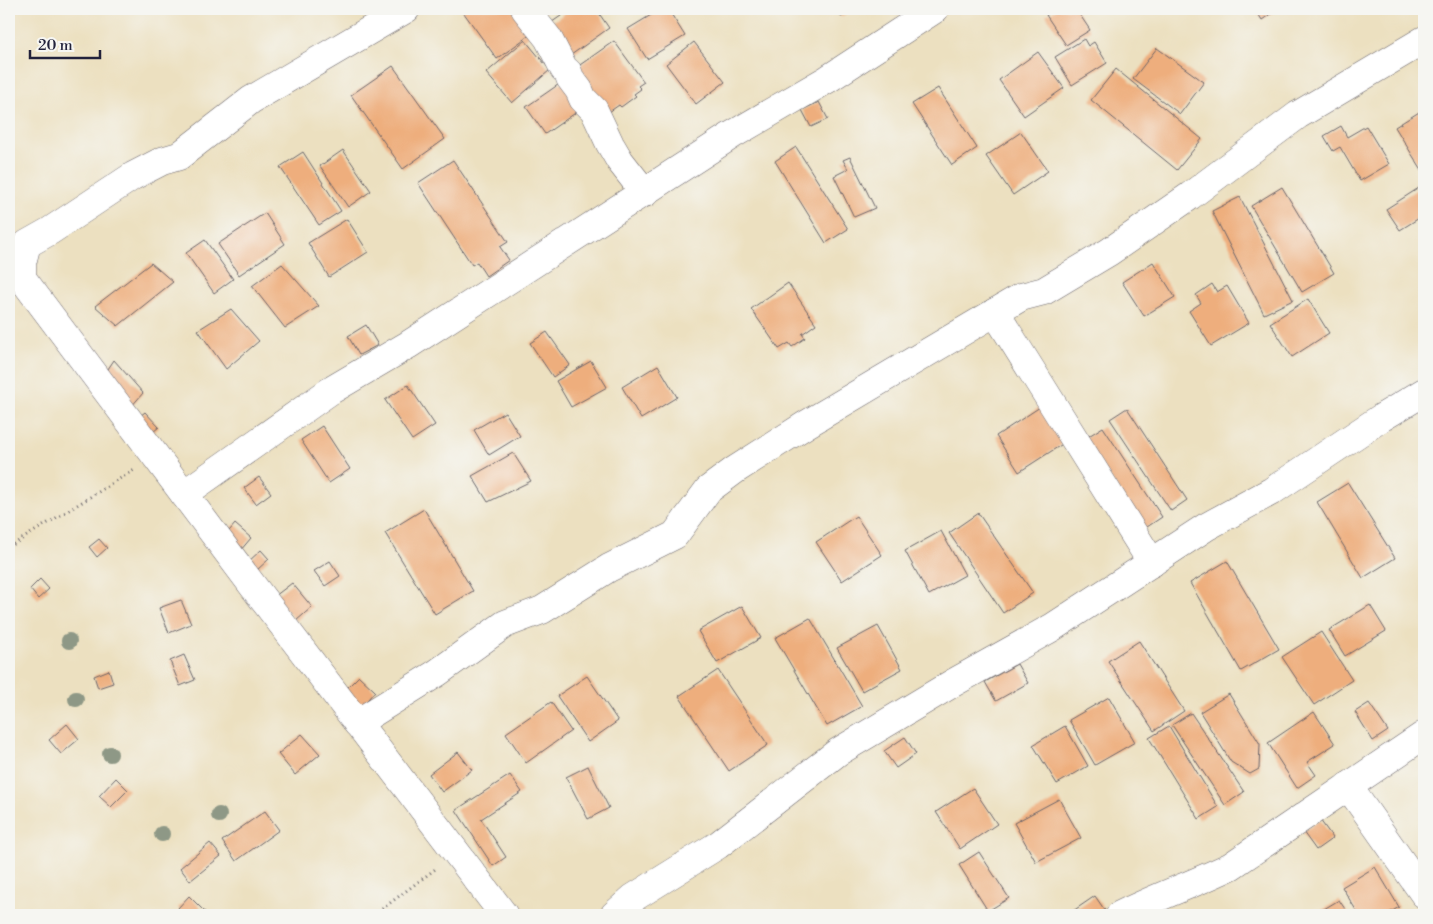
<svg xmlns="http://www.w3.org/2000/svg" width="1433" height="924" font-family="'Libre Bodoni',serif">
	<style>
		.building { fill: #eeae7d }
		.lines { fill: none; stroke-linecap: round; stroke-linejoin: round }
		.minor-casing { stroke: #69646a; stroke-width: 29 }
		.path { stroke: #69646a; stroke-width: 3; stroke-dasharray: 1 4; stroke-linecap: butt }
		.minor { stroke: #fff; stroke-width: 28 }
		.tree { fill: #8e9886 }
	</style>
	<rect width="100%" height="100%" fill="#f6f6f2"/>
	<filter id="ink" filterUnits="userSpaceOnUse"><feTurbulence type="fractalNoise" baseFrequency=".02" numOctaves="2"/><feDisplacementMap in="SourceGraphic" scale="10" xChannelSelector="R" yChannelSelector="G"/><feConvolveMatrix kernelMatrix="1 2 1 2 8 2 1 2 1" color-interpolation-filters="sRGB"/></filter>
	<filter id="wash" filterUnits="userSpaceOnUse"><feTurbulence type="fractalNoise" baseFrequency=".0096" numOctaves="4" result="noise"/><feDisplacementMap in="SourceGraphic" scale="20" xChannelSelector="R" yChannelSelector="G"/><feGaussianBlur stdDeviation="1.12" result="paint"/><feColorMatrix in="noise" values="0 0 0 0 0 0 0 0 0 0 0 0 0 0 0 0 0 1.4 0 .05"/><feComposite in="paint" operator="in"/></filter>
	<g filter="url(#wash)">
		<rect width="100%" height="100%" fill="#ece0c0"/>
		<g id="blocks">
			<g class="building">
				<path d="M 461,9 L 512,9 L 531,34 L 497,59 Z"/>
				<path d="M 571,9 L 596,9 L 609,28 L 564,60 L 542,29 Z"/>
				<path d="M 661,9 L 668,9 L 685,36 L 647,59 L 628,29 Z"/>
				<path d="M 836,9 L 853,9 L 841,17 Z"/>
				<path d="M 1057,9 L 1076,9 L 1090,30 L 1066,45 L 1046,15 Z"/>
				<path d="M 1255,9 L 1278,9 L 1262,20 Z"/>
				<path d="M 1084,39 L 1088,46 L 1094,42 L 1107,63 L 1072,85 L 1055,57 Z"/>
				<path d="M 525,40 L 550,70 L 512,103 L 486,73 Z"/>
				<path d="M 614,41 L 644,82 L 638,86 L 641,89 L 634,94 L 636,96 L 621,107 L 619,105 L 609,112 L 577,67 Z"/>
				<path d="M 694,42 L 725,82 L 696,104 L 666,64 Z"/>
				<path d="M 1157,48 L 1204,82 L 1180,114 L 1133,79 Z"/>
				<path d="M 1038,52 L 1064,88 L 1024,116 L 999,80 Z"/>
				<path d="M 393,66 L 445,139 L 403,169 L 351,95 Z"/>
				<path d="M 1116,69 L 1202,139 L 1177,170 L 1091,100 Z"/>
				<path d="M 565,80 L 584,107 L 545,134 L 526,107 Z"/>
				<path d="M 938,88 L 977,148 L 952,165 L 912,104 Z"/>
				<path d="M 819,102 L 828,119 L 811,127 L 802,110 Z"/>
				<path d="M 1424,109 L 1424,174 L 1395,127 Z"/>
				<path d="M 1341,126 L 1347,137 L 1366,126 L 1389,164 L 1360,181 L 1340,147 L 1333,151 L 1324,136 Z"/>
				<path d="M 1021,132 L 1048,171 L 1013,195 L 986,156 Z"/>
				<path d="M 796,147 L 848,229 L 826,243 L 775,161 Z"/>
				<path d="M 343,150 L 371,191 L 348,207 L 320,166 Z"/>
				<path d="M 303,152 L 341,211 L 319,225 L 280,167 Z"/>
				<path d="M 850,157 L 875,208 L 854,217 L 834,176 L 848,169 L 843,160 Z"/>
				<path d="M 453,160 L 508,242 L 500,247 L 509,260 L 486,276 L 477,262 L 472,265 L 418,183 Z"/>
				<path d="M 1422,186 L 1424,189 L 1424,215 L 1400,230 L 1386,209 Z"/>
				<path d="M 1282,187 L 1334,273 L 1302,292 L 1251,206 Z"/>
				<path d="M 1240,197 L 1293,300 L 1264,314 L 1212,211 Z"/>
				<path d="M 265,213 L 285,244 L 239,275 L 218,244 Z"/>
				<path d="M 347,219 L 368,252 L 329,277 L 308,243 Z"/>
				<path d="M 205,240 L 233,279 L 214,293 L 186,253 Z"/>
				<path d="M 1153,262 L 1175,297 L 1144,316 L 1122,282 Z"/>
				<path d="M 151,263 L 173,282 L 118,326 L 95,306 Z"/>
				<path d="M 282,264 L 319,306 L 285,328 L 252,286 Z"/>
				<path d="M 788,283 L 816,324 L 802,334 L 805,338 L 792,347 L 789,343 L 779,349 L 751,309 Z"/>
				<path d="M 1212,284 L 1217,292 L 1227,286 L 1249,323 L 1211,346 L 1189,311 L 1201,303 L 1196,295 Z"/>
				<path d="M 1308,299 L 1329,333 L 1292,357 L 1270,323 Z"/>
				<path d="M 231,309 L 259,341 L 226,369 L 198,330 Z"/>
				<path d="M 366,325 L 378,345 L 359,355 L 348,336 Z"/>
				<path d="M 547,332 L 570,365 L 553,377 L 530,343 Z"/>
				<path d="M 114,360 L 143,393 L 131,407 L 104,375 Z"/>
				<path d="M 591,361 L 607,387 L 571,407 L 556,381 Z"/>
				<path d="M 658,365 L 677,397 L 641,419 L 622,387 Z"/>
				<path d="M 408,385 L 435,425 L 412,440 L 385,400 Z"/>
				<path d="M 1040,407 L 1064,443 L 1019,472 L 996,436 Z"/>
				<path d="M 1127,408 L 1187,500 L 1171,511 L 1110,419 Z"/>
				<path d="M 145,412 L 159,427 L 148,436 L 135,420 Z"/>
				<path d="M 505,412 L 520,436 L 489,455 L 474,430 Z"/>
				<path d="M 322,426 L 350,469 L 329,483 L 301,440 Z"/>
				<path d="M 1103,427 L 1162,517 L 1144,529 L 1084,439 Z"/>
				<path d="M 513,453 L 531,481 L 488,502 L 472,476 Z"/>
				<path d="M 259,477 L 271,493 L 256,504 L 244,488 Z"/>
				<path d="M 1348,483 L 1395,558 L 1363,578 L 1317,502 Z"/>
				<path d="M 424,509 L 473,591 L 435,614 L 385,533 Z"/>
				<path d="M 978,513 L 1033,593 L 1003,613 L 949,533 Z"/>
				<path d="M 856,516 L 882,555 L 842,581 L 816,542 Z"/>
				<path d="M 235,524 L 251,538 L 240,551 L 224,537 Z"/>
				<path d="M 941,531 L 965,575 L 929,595 L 905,551 Z"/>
				<path d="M 99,539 L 107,548 L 97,557 L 89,547 Z"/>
				<path d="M 261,550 L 269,559 L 257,570 L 248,562 Z"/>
				<path d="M 330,561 L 340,576 L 325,586 L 314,571 Z"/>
				<path d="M 1227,561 L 1279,649 L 1241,671 L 1190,583 Z"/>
				<path d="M 40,579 L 49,589 L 38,599 L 30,589 Z"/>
				<path d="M 292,583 L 312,607 L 296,621 L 275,596 Z"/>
				<path d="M 181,600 L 191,624 L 169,633 L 159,608 Z"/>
				<path d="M 1370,605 L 1386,631 L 1345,656 L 1329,630 Z"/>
				<path d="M 742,606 L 761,638 L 717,663 L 698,631 Z"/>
				<path d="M 810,618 L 862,706 L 827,726 L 775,638 Z"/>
				<path d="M 878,626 L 902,669 L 862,691 L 837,648 Z"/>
				<path d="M 1321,632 L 1352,680 L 1314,705 L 1282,657 Z"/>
				<path d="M 1139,641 L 1184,711 L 1154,731 L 1108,661 Z"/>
				<path d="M 184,655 L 195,680 L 180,686 L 170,661 Z"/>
				<path d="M 1017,664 L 1028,683 L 996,701 L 985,682 Z"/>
				<path d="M 109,670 L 113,683 L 98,688 L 94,676 Z"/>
				<path d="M 718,670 L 768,745 L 729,771 L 679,696 Z"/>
				<path d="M 359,676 L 375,691 L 362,706 L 345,690 Z"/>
				<path d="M 587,676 L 618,721 L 588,742 L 557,696 Z"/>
				<path d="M 1229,694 L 1260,744 L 1259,769 L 1250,774 L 1231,762 L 1200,712 Z"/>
				<path d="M 1109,697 L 1135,742 L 1095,765 L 1069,720 Z"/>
				<path d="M 551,702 L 571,731 L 526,763 L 506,733 Z"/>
				<path d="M 1369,703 L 1388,731 L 1373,741 L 1355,712 Z"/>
				<path d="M 1314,712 L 1335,744 L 1307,762 L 1316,775 L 1297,788 L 1268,743 Z"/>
				<path d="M 1191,713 L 1244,792 L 1225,805 L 1172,725 Z"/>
				<path d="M 67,724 L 79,739 L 61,754 L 49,740 Z"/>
				<path d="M 1065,726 L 1088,766 L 1057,784 L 1033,745 Z"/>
				<path d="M 1169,726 L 1218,807 L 1199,819 L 1149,738 Z"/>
				<path d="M 302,734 L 320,754 L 295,775 L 278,754 Z"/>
				<path d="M 905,737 L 916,754 L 896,768 L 884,751 Z"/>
				<path d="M 458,752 L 472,770 L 442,792 L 429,774 Z"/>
				<path d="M 588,766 L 609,808 L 588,819 L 566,777 Z"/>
				<path d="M 510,775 L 522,792 L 481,819 L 506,857 L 493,866 L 456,810 Z"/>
				<path d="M 116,778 L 128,790 L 111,807 L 99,796 Z"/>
				<path d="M 973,788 L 997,824 L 960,849 L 936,812 Z"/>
				<path d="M 1059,799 L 1081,838 L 1036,862 L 1014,823 Z"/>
				<path d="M 265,811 L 279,830 L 236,861 L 222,841 Z"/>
				<path d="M 1320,820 L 1333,838 L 1316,850 L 1303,832 Z"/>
				<path d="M 210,843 L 221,856 L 190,881 L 180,868 Z"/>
				<path d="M 979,852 L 1009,898 L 988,911 L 959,865 Z"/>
				<path d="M 1375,867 L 1399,907 L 1386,915 L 1359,915 L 1342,887 Z"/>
				<path d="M 189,896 L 208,915 L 185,915 L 178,908 Z"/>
				<path d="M 1095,896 L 1106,912 L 1102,915 L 1077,915 L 1073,911 Z"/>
				<path d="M 1339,900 L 1349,915 L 1314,915 Z"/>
			</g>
		</g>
	</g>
	<g filter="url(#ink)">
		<use href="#blocks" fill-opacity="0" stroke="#69646a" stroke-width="1"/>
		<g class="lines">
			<defs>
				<g id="minor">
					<path d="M 406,9 L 251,100 L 179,156 L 162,161 L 133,176 L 50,231 L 27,244 L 22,263 L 22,278 L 253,586 L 504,915"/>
					<path d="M 525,9 L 548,38 L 564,69 L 568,72 L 570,78 L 579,90 L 583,99 L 594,110 L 610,144 L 620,161 L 645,193"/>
					<path d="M 995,312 L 1152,563"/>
					<path d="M 184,494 L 330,391 L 408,345 L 732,135 L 828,79 L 935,9"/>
					<path d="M 357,723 L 437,673 L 505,624 L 542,610 L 609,568 L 675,535 L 708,490 L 735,470 L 807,424 L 1021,297 L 1044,291 L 1109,252 L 1190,196 L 1298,115 L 1424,40"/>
					<path d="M 1348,786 L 1424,894"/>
					<path d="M 614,915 L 633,898 L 718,845 L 838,752 L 953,683 L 1053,627 L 1119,584 L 1206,527 L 1272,491 L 1381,418 L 1424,392"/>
					<path d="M 1120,915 C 1156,897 1194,884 1231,866 L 1424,735"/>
				</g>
			</defs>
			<use href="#minor" class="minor-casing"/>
			<g class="path">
				<path d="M 9,547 L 134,470"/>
				<path d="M 374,915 L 438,867"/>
			</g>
			<use href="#minor" class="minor"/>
		</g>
		<g class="tree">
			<circle cx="69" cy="641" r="8"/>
			<circle cx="76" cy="699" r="8"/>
			<circle cx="110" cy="754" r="8"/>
			<circle cx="219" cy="815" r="8"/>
			<circle cx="162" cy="834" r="8"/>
		</g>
	</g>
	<rect width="1433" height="924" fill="none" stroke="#f6f6f2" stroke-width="30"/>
	<path d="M30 50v8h70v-8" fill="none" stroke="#22223b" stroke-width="2.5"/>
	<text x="38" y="50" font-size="15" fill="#22223b" stroke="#f6f6f2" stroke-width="4" paint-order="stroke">20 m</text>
</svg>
